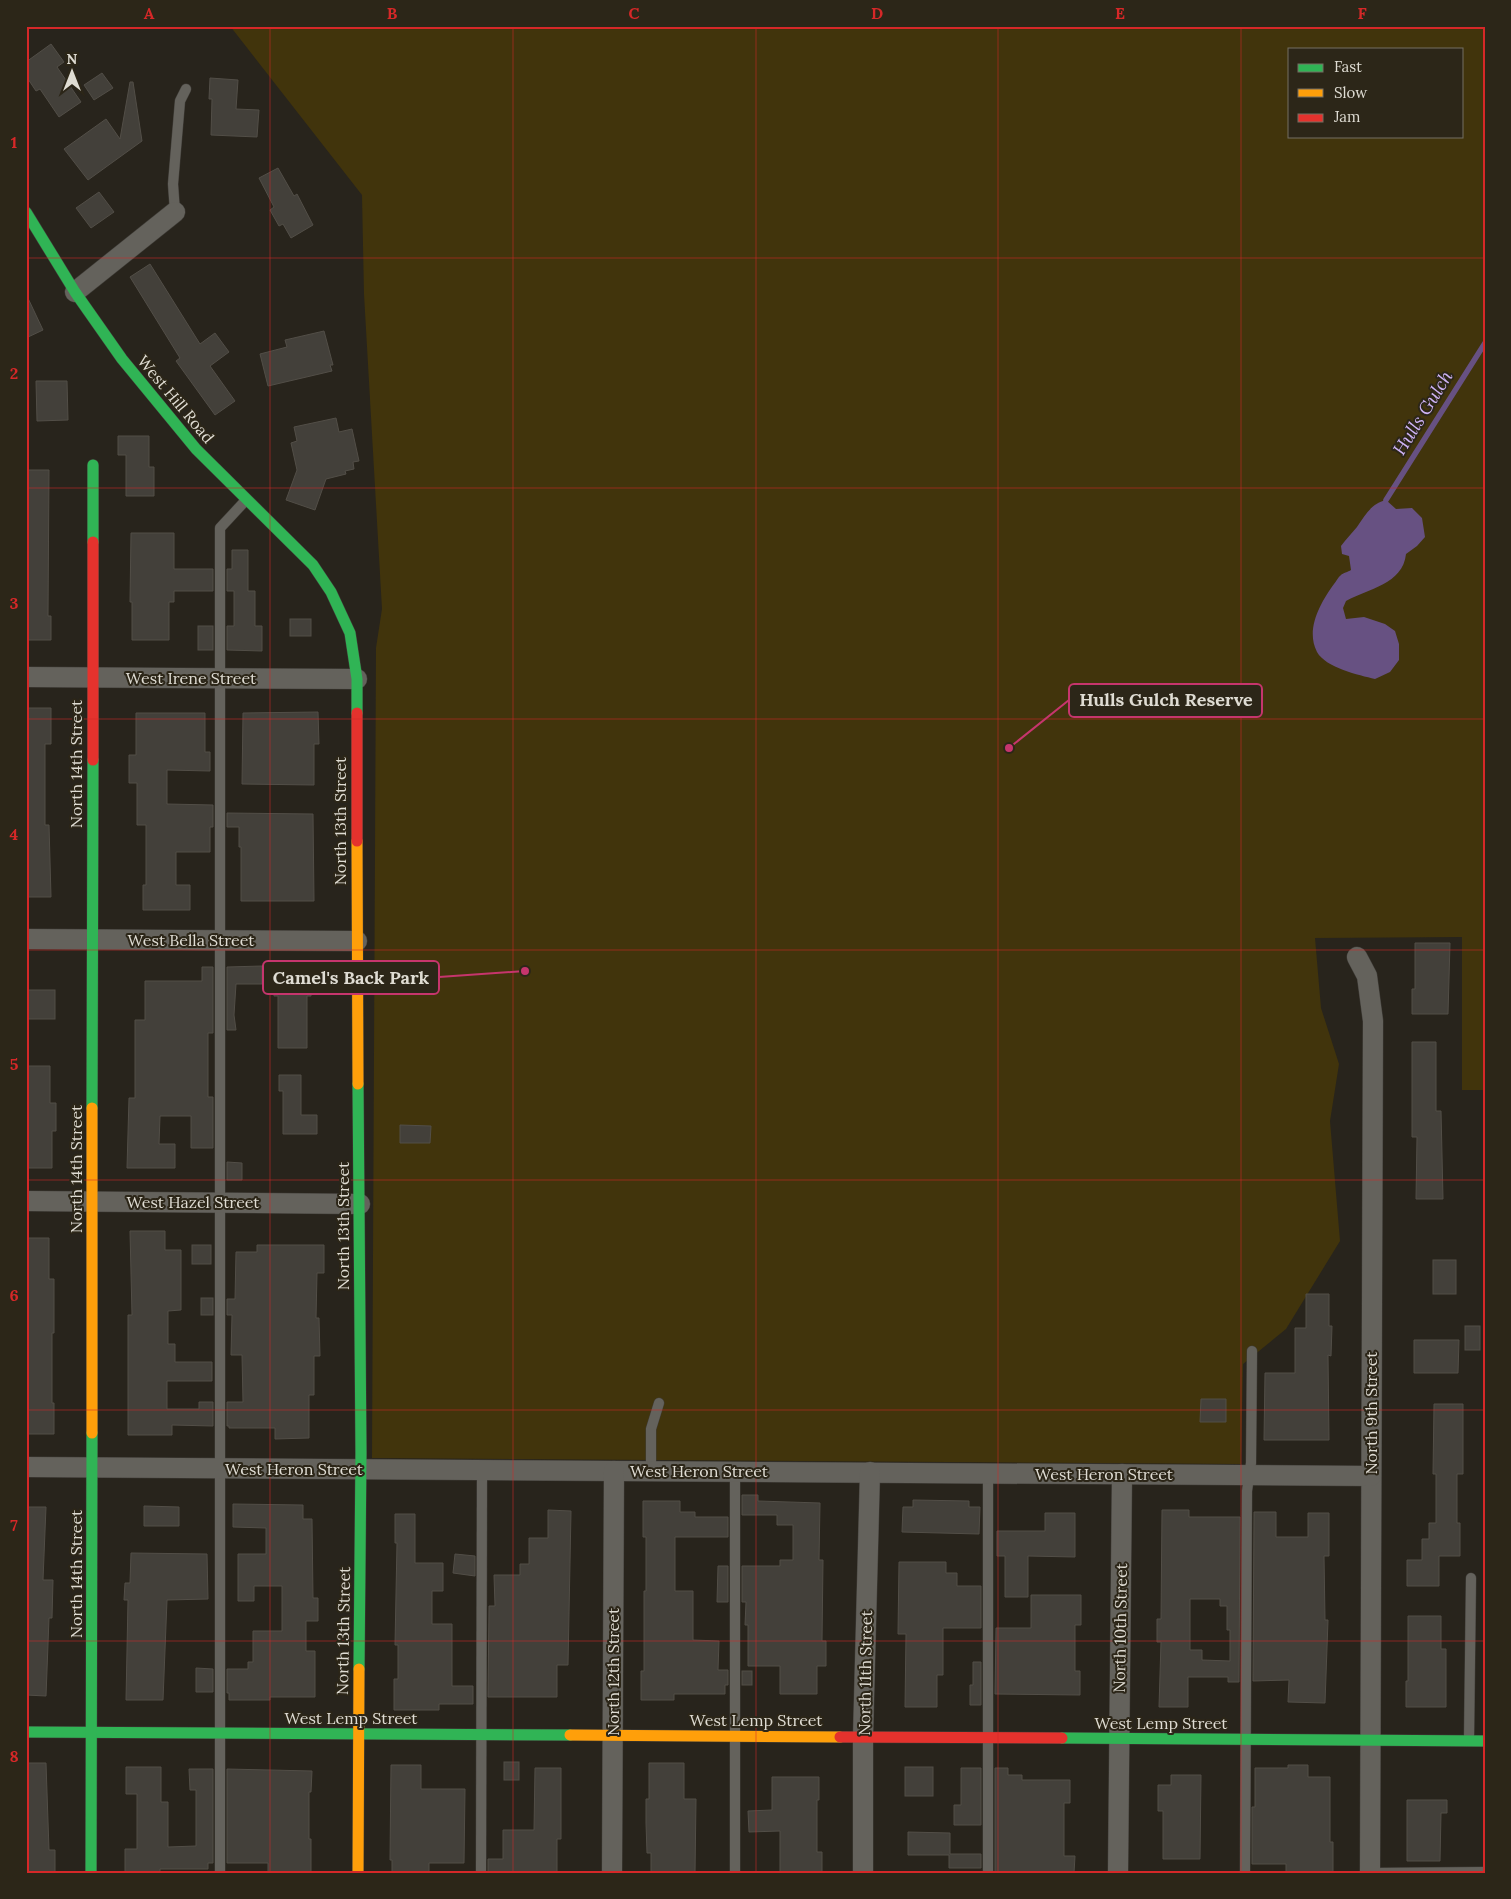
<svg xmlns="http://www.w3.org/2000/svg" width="1511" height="1899" font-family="Lora,serif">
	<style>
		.green { fill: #41340c; fill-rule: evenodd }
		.water { fill: #675182 }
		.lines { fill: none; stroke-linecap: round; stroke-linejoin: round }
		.stream { stroke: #675182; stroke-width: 5.5 }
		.building { fill: #43403a; stroke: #524e47; fill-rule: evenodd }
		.lane-casing { stroke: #413e39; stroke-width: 11 }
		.street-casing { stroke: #413e39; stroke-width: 21 }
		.fast-casing { stroke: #413e39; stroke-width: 12 }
		.slow-casing { stroke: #413e39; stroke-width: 12 }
		.jam-casing { stroke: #413e39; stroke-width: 12 }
		.lane { stroke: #64625c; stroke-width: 10 }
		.street { stroke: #64625c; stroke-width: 20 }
		.fast { stroke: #30b455; stroke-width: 11 }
		.slow { stroke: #ff9f0a; stroke-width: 11 }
		.jam { stroke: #e5322d; stroke-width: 11 }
		.grid { fill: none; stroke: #d62828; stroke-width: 1; stroke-opacity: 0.55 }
		.labels { text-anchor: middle; stroke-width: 4; stroke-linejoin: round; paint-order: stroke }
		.street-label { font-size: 16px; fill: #dfdcd3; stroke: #2c2618 }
		.water-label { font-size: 18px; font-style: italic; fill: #ceb3f5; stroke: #2c2618 }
		.leader { fill: none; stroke: #c6356d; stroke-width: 2 }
		.callout-dot { fill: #c6356d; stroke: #2c2618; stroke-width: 2 }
		.callout { fill: #2c2618; stroke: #c6356d; stroke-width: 2 }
		.callout-label { font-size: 18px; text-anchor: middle; font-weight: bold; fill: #dfdcd3 }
		.neatline { fill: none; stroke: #d62828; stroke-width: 2 }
		.grid-label { font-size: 16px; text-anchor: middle; font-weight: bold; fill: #d62828 }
	</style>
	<rect width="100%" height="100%" fill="#28241c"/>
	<path class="green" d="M 230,26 L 1485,26 L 1485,1090 L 1462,1090 L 1462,937 L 1315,938 L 1321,1008 L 1339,1064 L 1330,1121 L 1340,1241 L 1286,1329 L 1243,1364 L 1241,1464 L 372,1458 L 376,648 L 382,609 L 364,294 L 362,195 ZM 1290,49 L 1462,49 L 1462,136 L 1290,136 Z"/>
	<path class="water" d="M 1386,500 L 1396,509 L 1412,508 L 1422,518 L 1425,537 L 1417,546 L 1406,554 C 1403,584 1368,589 1346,601 L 1343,608 L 1346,619 L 1364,617 L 1385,624 L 1395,631 L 1399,644 L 1399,660 L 1390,672 L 1375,679 C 1359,675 1326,668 1317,652 C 1305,629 1321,602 1334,584 C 1336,582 1338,577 1341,575 C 1343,573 1348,572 1351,570 L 1349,556 L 1342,554 L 1341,546 C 1346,539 1352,533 1357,527 C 1366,514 1371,504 1386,500 Z"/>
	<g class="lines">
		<path class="stream" d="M 1386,500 L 1485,343"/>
	</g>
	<g class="building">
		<path d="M 51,44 L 64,62 L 57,67 L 81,102 L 59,117 L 40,89 L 36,91 L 26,76 L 26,62 Z"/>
		<path d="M 102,73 L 113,88 L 94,100 L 84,85 Z"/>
		<path d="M 210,78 L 238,80 L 236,109 L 259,110 L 257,137 L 211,135 L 212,99 L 209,99 Z"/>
		<path d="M 130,82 L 133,82 L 142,141 L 88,180 L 64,149 L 106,119 L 120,139 Z"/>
		<path d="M 278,168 L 294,196 L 297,194 L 313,225 L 291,238 L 283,224 L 279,226 L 270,210 L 274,207 L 259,178 Z"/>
		<path d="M 99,192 L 114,212 L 91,228 L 76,208 Z"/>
		<path d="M 150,264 L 200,344 L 215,333 L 229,352 L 210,366 L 235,401 L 215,415 L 176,361 L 180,358 L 130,277 Z"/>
		<path d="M 26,294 L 43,330 L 26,338 Z"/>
		<path d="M 324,331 L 333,365 L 330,365 L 332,371 L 268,386 L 260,354 L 287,347 L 285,340 Z"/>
		<path d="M 36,381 L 67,381 L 68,420 L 37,421 Z"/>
		<path d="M 336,418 L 339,432 L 352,429 L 359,461 L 353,462 L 354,469 L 345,471 L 346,474 L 326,479 L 315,510 L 286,500 L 297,470 L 291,443 L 297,441 L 294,427 Z"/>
		<path d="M 118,436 L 149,436 L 149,467 L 154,467 L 154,496 L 126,496 L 126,455 L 118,455 Z"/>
		<path d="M 26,470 L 49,470 L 48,616 L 51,616 L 51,640 L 26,640 Z"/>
		<path d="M 131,533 L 174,533 L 174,569 L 213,569 L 213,591 L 174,591 L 174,602 L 169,602 L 169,640 L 132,640 L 132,602 L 130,602 Z"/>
		<path d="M 232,550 L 248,550 L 248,591 L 255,591 L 255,626 L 262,626 L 262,651 L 227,650 L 227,626 L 234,626 L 234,591 L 227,591 L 227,569 L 232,569 Z"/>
		<rect x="290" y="619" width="21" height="17"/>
		<rect x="198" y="626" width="15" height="24"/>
		<path d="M 26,708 L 51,708 L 51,744 L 45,744 L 45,825 L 49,825 L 51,897 L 26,897 Z"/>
		<path d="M 318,712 L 319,744 L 314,744 L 314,785 L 242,784 L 243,713 Z"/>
		<path d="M 136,713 L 205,713 L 205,752 L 210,752 L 210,771 L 167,770 L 167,804 L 213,805 L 213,827 L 210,827 L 210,852 L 176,852 L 176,885 L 190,885 L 190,910 L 143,910 L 143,885 L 146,885 L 146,825 L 137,825 L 137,783 L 129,783 L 129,755 L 136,755 Z"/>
		<path d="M 227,813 L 313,814 L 314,901 L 241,901 L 241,847 L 239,847 L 239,827 L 227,827 Z"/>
		<path d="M 1415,943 L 1450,943 L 1448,1014 L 1412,1014 L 1412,989 L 1415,989 Z"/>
		<path d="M 262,966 L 262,984 L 236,984 L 234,1015 L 236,1030 L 227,1030 L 227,967 Z"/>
		<path d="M 202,967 L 213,967 L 213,1033 L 208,1033 L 208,1097 L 213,1097 L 213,1148 L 191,1148 L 191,1116 L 160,1116 L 159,1144 L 175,1144 L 175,1168 L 127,1168 L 129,1098 L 135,1098 L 135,1020 L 145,1020 L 145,981 L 202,981 Z"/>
		<path d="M 274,974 L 311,974 L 311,996 L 307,996 L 307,1048 L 278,1048 L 278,996 L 274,996 Z"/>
		<rect x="26" y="990" width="29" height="29"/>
		<path d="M 1412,1042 L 1436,1042 L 1436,1111 L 1441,1111 L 1443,1199 L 1416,1199 L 1417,1137 L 1412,1137 Z"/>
		<path d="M 26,1066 L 50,1066 L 50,1103 L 56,1103 L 56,1131 L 52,1131 L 52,1168 L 26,1168 Z"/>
		<path d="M 279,1075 L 301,1075 L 301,1115 L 317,1115 L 317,1134 L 283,1134 L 283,1091 L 279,1091 Z"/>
		<path d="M 400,1125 L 431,1126 L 430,1143 L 400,1143 Z"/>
		<path d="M 227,1162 L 242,1163 L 242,1180 L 227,1180 Z"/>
		<path d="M 130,1231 L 165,1231 L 165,1250 L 181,1250 L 181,1310 L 168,1311 L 168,1344 L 175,1344 L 175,1362 L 212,1362 L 212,1381 L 167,1381 L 167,1409 L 199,1409 L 199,1402 L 213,1402 L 213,1426 L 172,1425 L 172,1435 L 128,1435 L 128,1315 L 132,1315 Z"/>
		<path d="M 26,1238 L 49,1238 L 49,1279 L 54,1279 L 54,1333 L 52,1333 L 52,1403 L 54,1403 L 54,1434 L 26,1434 Z"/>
		<rect x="192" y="1245" width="19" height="19"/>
		<path d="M 257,1245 L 324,1245 L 324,1273 L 317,1273 L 316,1318 L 319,1318 L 320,1356 L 314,1356 L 314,1395 L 309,1395 L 309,1438 L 275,1439 L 275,1428 L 229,1428 L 229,1426 L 227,1426 L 227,1402 L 243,1402 L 242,1355 L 231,1355 L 232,1315 L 227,1315 L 227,1299 L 235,1299 L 236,1252 L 257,1252 Z"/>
		<rect x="1433" y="1260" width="23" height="34"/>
		<path d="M 1306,1294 L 1329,1294 L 1329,1326 L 1332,1326 L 1331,1356 L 1328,1355 L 1329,1440 L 1264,1440 L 1265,1373 L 1295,1373 L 1295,1328 L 1306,1328 Z"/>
		<rect x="201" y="1298" width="12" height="17"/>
		<rect x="1465" y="1326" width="15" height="24"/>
		<path d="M 1414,1340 L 1459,1340 L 1458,1373 L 1414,1373 Z"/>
		<path d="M 1201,1399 L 1226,1399 L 1226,1422 L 1200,1422 Z"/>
		<path d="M 1434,1404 L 1463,1404 L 1463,1474 L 1457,1474 L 1457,1523 L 1460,1523 L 1460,1556 L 1439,1556 L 1439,1586 L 1407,1586 L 1407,1560 L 1422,1560 L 1422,1539 L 1429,1539 L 1429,1523 L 1436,1523 L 1436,1474 L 1433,1474 Z"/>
		<path d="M 742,1495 L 758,1495 L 758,1501 L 820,1503 L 819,1560 L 823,1560 L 822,1641 L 826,1641 L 826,1666 L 817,1666 L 817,1694 L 780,1694 L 780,1666 L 748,1666 L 748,1625 L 745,1625 L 746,1602 L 742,1602 L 742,1566 L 780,1566 L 780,1560 L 793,1560 L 793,1525 L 777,1525 L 777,1515 L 742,1515 Z"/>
		<path d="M 913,1500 L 969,1501 L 969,1507 L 980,1507 L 979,1534 L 902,1532 L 903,1507 L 913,1507 Z"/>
		<path d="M 643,1501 L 680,1501 L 680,1512 L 695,1512 L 695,1517 L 728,1517 L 728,1537 L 675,1537 L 675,1591 L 693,1591 L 693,1640 L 719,1641 L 718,1670 L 728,1670 L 728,1685 L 725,1685 L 725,1694 L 674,1694 L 674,1700 L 641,1700 L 641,1671 L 644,1671 L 644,1591 L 646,1591 L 646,1537 L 643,1537 Z"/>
		<path d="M 233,1504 L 303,1505 L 303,1519 L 312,1519 L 313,1598 L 318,1598 L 318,1621 L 306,1621 L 306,1651 L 315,1651 L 315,1697 L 270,1697 L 270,1700 L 229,1700 L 229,1693 L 227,1693 L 227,1669 L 248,1669 L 248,1662 L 253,1662 L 253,1631 L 282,1631 L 282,1586 L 254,1586 L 254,1601 L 238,1601 L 238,1554 L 266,1554 L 266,1528 L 233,1527 Z"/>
		<path d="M 144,1506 L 179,1507 L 179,1526 L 144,1526 Z"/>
		<path d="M 26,1507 L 46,1507 L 43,1580 L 53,1580 L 52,1618 L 49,1618 L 46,1696 L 26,1695 Z"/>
		<path d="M 548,1510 L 571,1511 L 568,1665 L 557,1665 L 557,1697 L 488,1697 L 489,1606 L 495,1606 L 494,1575 L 520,1575 L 520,1564 L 529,1564 L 529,1538 L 548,1538 Z"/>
		<path d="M 1162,1510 L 1189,1510 L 1189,1517 L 1240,1517 L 1239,1682 L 1228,1682 L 1228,1677 L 1188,1677 L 1188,1707 L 1159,1707 L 1161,1642 L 1157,1642 L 1157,1619 L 1161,1619 ZM 1190,1599 L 1220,1599 L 1220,1606 L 1227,1606 L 1227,1630 L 1230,1630 L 1230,1661 L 1202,1660 L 1202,1650 L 1190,1650 Z"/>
		<path d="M 1254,1512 L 1276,1512 L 1276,1537 L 1308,1537 L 1308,1513 L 1329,1513 L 1329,1556 L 1324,1556 L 1325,1620 L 1328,1620 L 1325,1703 L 1288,1702 L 1289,1680 L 1253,1681 Z"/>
		<path d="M 1045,1513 L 1075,1513 L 1075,1557 L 1028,1556 L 1028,1597 L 1005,1597 L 1005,1556 L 997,1556 L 997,1531 L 1045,1531 Z"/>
		<path d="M 395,1514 L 415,1514 L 415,1563 L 443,1563 L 443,1591 L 432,1591 L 432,1624 L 452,1624 L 452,1686 L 473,1686 L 473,1704 L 439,1704 L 439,1710 L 394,1710 L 394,1679 L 398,1679 L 398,1645 L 395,1645 L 397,1543 L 395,1543 Z"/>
		<path d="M 131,1553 L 207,1554 L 208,1599 L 167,1600 L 163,1700 L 126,1700 L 128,1600 L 124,1600 L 125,1583 L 130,1583 Z"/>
		<path d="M 455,1554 L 475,1556 L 475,1576 L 453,1573 Z"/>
		<path d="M 899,1562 L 946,1562 L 946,1573 L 957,1573 L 957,1586 L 981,1586 L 981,1628 L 943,1628 L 943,1675 L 937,1675 L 937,1707 L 905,1707 L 906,1634 L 898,1634 Z"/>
		<path d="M 718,1566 L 728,1566 L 728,1602 L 717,1602 Z"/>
		<path d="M 1031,1595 L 1081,1595 L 1081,1625 L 1075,1625 L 1075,1671 L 1080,1671 L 1080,1695 L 995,1694 L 996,1628 L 1031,1628 Z"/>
		<path d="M 1408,1616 L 1441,1616 L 1441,1649 L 1446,1649 L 1446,1707 L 1406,1707 L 1406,1681 L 1408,1681 Z"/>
		<path d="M 973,1662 L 981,1662 L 981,1705 L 970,1705 L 970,1685 L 973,1685 Z"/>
		<path d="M 196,1668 L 213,1669 L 213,1692 L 196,1692 Z"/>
		<rect x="742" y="1671" width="10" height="14"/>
		<rect x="504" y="1762" width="15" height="18"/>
		<path d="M 26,1763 L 46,1763 L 49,1850 L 55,1850 L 55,1873 L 26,1873 Z"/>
		<path d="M 649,1763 L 684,1763 L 684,1799 L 696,1799 L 695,1873 L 651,1873 L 651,1853 L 647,1853 L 646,1823 L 646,1799 L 649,1799 Z"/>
		<path d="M 391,1765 L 421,1765 L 421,1789 L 465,1789 L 464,1863 L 429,1863 L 429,1873 L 392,1873 L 392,1860 L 390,1860 Z"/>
		<path d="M 1288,1765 L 1308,1765 L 1308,1777 L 1330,1777 L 1330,1842 L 1333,1842 L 1333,1873 L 1286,1873 L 1286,1864 L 1252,1864 L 1252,1807 L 1255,1807 L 1255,1768 L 1288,1768 Z"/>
		<path d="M 126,1767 L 161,1767 L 161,1802 L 168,1802 L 168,1847 L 196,1846 L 196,1790 L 190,1790 L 189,1769 L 213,1769 L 213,1863 L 208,1863 L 208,1869 L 160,1869 L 160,1873 L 125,1873 L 125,1849 L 137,1849 L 137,1794 L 126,1794 Z"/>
		<rect x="905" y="1767" width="28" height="29"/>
		<path d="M 535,1768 L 561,1768 L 561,1839 L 557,1839 L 557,1873 L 488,1873 L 488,1859 L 503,1859 L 503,1830 L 534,1830 Z"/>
		<path d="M 961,1768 L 981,1768 L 981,1825 L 954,1825 L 954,1805 L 961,1805 Z"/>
		<path d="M 995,1768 L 1008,1768 L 1008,1775 L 1022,1775 L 1022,1780 L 1070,1780 L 1070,1803 L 1064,1803 L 1064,1856 L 1075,1856 L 1074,1873 L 995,1873 Z"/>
		<path d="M 227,1769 L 312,1771 L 311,1792 L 309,1792 L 309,1839 L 311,1839 L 311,1873 L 268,1873 L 268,1863 L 227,1863 Z"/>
		<path d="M 1171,1775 L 1201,1775 L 1200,1859 L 1163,1859 L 1163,1811 L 1158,1811 L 1158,1785 L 1171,1785 Z"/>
		<path d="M 772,1777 L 819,1777 L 819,1800 L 817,1800 L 817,1852 L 822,1852 L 822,1872 L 780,1873 L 780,1831 L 749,1832 L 748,1811 L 772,1810 Z"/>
		<path d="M 1407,1800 L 1447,1800 L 1447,1813 L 1441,1813 L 1440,1861 L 1407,1861 Z"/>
		<path d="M 908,1832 L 950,1833 L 950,1854 L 981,1854 L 981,1868 L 949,1868 L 949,1855 L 908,1855 Z"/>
	</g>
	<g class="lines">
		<defs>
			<g id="lane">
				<path d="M 175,212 L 173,184 L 180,101 L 186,89"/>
				<path d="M 651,1471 L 651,1429 L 659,1403"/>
				<path d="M 735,1471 L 735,1873"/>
				<path d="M 1469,1740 L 1471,1578"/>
				<path d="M 220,1873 L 220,528 L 246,500"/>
				<path d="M 481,1873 L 482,1470"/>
				<path d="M 988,1873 L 988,1473"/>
				<path d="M 1245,1873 L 1247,1491 L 1251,1463 L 1252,1351"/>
				<path d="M 1370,1873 L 1485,1872"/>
			</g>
			<g id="street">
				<path d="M 75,292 L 175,212"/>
				<path d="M 26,677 L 357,679"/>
				<path d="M 26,939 L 357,941"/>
				<path d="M 1357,957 L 1367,976 L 1373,1021 L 1370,1873"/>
				<path d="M 26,1201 L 360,1204"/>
				<path d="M 26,1467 L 1371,1476"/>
				<path d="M 612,1873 L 614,1471"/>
				<path d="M 863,1873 L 863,1737 L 870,1472"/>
				<path d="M 1118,1873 L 1122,1474"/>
			</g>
			<g id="fast">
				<path d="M 26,212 L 75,292 L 122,359 L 196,449 L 313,565 L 331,592 L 350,633 L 357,679 L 357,713"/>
				<path d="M 93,542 L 93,465"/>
				<path d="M 358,1084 L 361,1453 L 359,1669"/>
				<path d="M 92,1108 L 93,760"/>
				<path d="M 26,1732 L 570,1735"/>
				<path d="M 1062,1738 L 1485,1741"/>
				<path d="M 91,1873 L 92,1433"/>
			</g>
			<g id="slow">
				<path d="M 357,841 L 358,1084"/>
				<path d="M 92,1433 L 92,1108"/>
				<path d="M 570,1735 L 840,1737"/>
				<path d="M 358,1873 L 359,1669"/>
			</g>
			<g id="jam">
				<path d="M 357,713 L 357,841"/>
				<path d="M 93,760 L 93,542"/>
				<path d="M 840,1737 L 1062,1738"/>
			</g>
		</defs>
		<use href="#lane" class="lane-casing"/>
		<use href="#street" class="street-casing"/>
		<use href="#fast" class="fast-casing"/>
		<use href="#slow" class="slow-casing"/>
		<use href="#jam" class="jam-casing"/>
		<use href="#lane" class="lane"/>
		<use href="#street" class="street"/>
		<use href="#fast" class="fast"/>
		<use href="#slow" class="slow"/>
		<use href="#jam" class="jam"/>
	</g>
	<path class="grid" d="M 270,26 L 270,1873M 513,26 L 513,1873M 756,26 L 756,1873M 998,26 L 998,1873M 1241,26 L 1241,1873M 26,258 L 1485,258M 26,488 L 1485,488M 26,719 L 1485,719M 26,950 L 1485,950M 26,1180 L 1485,1180M 26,1410 L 1485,1410M 26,1641 L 1485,1641"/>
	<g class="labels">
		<g class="street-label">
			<text transform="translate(176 399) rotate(50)" y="6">West Hill Road</text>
			<text x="191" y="684">West Irene Street</text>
			<text transform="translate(76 764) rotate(-90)" y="6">North 14th Street</text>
			<text transform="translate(340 821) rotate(-90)" y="6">North 13th Street</text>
			<text x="191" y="946">West Bella Street</text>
			<text transform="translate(76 1169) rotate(-90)" y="6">North 14th Street</text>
			<text x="193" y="1208">West Hazel Street</text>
			<text transform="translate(343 1226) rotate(-90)" y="6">North 13th Street</text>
			<text transform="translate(1371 1413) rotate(-90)" y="6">North 9th Street</text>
			<text x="294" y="1475">West Heron Street</text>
			<text x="699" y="1477">West Heron Street</text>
			<text x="1104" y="1480">West Heron Street</text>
			<text transform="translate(76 1574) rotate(-90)" y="6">North 14th Street</text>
			<text transform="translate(1120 1628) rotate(-89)" y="6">North 10th Street</text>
			<text transform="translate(343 1631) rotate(-89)" y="6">North 13th Street</text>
			<text transform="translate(613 1672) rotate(-90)" y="6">North 12th Street</text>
			<text transform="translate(865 1673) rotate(-89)" y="6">North 11th Street</text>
			<text x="351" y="1724">West Lemp Street</text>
			<text x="756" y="1726">West Lemp Street</text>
			<text x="1161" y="1729">West Lemp Street</text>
		</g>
		<g class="water-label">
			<text transform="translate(1423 413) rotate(-58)" y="6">Hulls Gulch</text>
		</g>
	</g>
	<path class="leader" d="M1009 748L1069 700M525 971L439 977"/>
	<g class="callout-dot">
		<circle cx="1009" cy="748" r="5"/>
		<circle cx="525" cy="971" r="5"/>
	</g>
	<g class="callout">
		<rect x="1069" y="684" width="193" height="33" rx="5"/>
		<rect x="263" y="961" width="176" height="33" rx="5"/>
	</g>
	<g class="callout-label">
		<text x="1166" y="706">Hulls Gulch Reserve</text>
		<text x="351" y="984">Camel's Back Park</text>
	</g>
	<rect width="1511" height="1899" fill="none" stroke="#2c2618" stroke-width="55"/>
	<rect x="1288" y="48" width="175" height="90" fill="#2c2618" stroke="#746f63"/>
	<rect x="1298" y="64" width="25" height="8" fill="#30b455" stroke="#746f63"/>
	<text x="1334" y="72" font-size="15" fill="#dfdcd3">Fast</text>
	<rect x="1298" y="89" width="25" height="8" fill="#ff9f0a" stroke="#746f63"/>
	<text x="1334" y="98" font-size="15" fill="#dfdcd3">Slow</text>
	<rect x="1298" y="114" width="25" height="8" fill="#e5322d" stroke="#746f63"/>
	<text x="1334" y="122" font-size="15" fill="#dfdcd3">Jam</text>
	<g transform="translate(72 72)" stroke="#2c2618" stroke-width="4" paint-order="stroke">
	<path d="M0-4L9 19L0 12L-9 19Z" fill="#dfdcd3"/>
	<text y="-8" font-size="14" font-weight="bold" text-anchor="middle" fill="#dfdcd3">N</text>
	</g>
	<rect x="28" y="28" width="1456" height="1844" class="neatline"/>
	<g class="grid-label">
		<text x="149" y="19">A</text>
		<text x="392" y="19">B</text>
		<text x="634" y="19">C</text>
		<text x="877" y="19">D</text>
		<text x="1120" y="19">E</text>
		<text x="1362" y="19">F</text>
		<text x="14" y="148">1</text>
		<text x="14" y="379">2</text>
		<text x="14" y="609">3</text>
		<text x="14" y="840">4</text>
		<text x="14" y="1070">5</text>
		<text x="14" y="1301">6</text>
		<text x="14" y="1531">7</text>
		<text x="14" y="1762">8</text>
	</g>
</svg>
